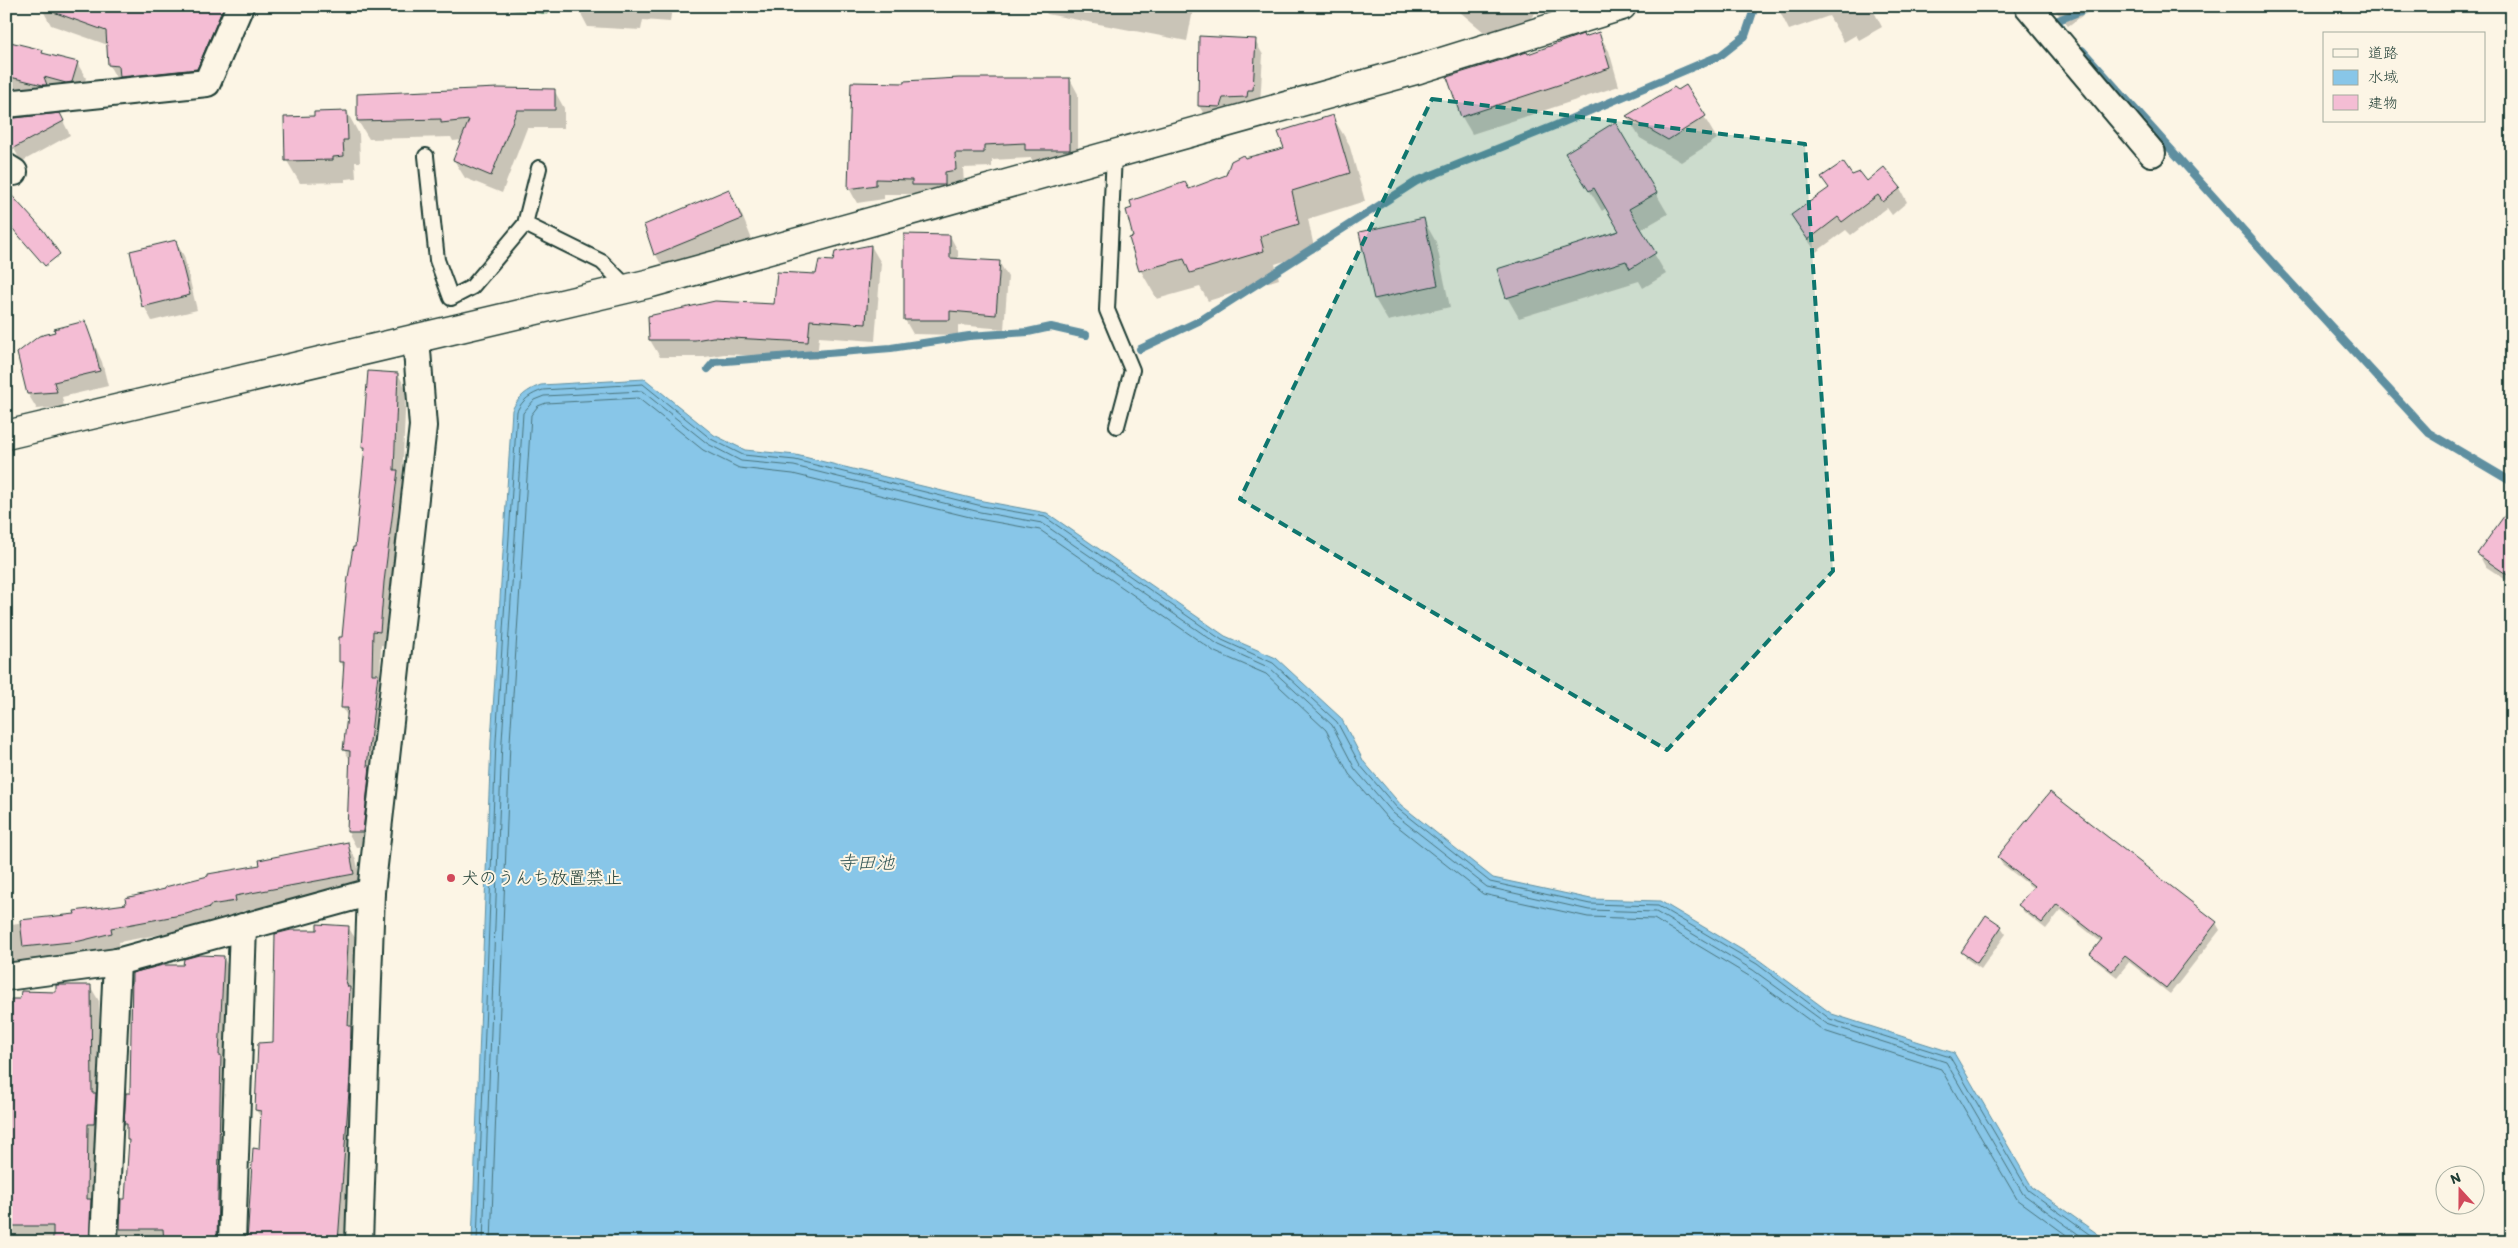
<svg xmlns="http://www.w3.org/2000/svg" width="2518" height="1248" font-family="Itim,'Klee One',sans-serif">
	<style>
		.green { fill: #9ee0ab; stroke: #5e8e70 }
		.water { fill: #88c6e8; stroke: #5e8fa0 }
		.shadow { fill: #0003 }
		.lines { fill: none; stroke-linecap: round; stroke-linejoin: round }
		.shore { stroke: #49747c; stroke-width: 1 }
		.stream { stroke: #5e8fa0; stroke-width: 8 }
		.building { fill: #f4bdd4; stroke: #1f3d34 }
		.service-casing { stroke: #1f3d34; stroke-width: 18 }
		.minor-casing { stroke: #1f3d34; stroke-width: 30 }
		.tertiary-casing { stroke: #1f3d34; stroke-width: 31 }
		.service { stroke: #fcf5e5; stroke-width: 14 }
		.minor { stroke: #fcf5e5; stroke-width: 26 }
		.tertiary { stroke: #fcf5e5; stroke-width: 28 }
		.marked { fill: #0f766e; fill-opacity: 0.2; stroke: #0f766e; stroke-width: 4; stroke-dasharray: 10 6; stroke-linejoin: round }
		.poi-dot { fill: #d1495b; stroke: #fcf5e5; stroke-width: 2 }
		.labels { text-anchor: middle; stroke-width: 4; stroke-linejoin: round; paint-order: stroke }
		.poi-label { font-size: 18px; fill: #1f3d34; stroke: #fcf5e5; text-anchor: start }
		.water-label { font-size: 19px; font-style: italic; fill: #345858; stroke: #fcf5e5 }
	</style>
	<rect width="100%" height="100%" fill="#fcf5e5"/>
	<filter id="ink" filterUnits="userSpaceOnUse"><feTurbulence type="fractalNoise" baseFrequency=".02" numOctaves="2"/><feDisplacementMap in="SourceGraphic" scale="10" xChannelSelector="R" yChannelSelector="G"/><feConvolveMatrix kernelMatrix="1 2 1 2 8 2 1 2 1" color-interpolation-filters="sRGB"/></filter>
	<g filter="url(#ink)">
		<path class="green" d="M 482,6 L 549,6 L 548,14 Z"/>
		<path class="water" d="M 645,379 L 714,435 L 745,450 L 796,455 L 983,501 L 1047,513 L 1225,636 L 1276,658 L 1341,718 L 1364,762 L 1401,805 L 1493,878 L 1591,899 L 1660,901 L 1759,960 L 1832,1014 L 1954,1053 L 2032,1187 L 2109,1242 L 472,1242 L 491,741 L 512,410 C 519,396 527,390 541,385 Z"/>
		<g class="shadow">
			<path d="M 231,6 L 207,86 L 119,83 L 109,65 L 108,45 L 51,25 L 41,7 Z"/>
			<path d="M 580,6 L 672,6 L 670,22 L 643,20 L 641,30 L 588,27 L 580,12 Z"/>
			<path d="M 1042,6 L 1191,6 L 1193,10 L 1187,41 L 1047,14 Z"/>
			<path d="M 1453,6 L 1541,6 L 1513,39 L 1497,43 Z"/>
			<path d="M 1777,6 L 1871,6 L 1882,27 L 1859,40 L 1856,35 L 1844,42 L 1829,16 L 1789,30 Z"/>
			<path d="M 2052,6 L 2078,6 L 2083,15 L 2068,26 Z"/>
			<path d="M 1598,33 L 1609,51 L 1619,86 L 1472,134 L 1462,117 L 1449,78 Z"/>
			<path d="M 1200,37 L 1255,41 L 1263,55 L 1260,104 L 1208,120 L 1199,106 Z"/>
			<path d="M 6,42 L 42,51 L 45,55 L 77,63 L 86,78 L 80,96 L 54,98 L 6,88 Z"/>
			<path d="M 1070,79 L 1078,94 L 1078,165 L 1035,165 L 1031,158 L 992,160 L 992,167 L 963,168 L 964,185 L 919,194 L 884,194 L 884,199 L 857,203 L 849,188 L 906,84 Z"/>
			<path d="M 1686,86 L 1717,139 L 1681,162 L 1640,138 L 1627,117 Z"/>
			<path d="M 554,90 L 564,108 L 564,128 L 527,128 L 502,193 L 465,178 L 454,160 L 462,140 L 453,141 L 451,137 L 369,139 L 358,121 Z"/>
			<path d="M 347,112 L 359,134 L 360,162 L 355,162 L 356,178 L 345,179 L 345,182 L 300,183 L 287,161 L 286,118 L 316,117 Z"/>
			<path d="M 60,115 L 70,135 L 21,162 L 6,133 Z"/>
			<path d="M 1332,116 L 1349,144 L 1365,201 L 1308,219 L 1315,252 L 1275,264 L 1279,279 L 1208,301 L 1200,287 L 1157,299 L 1141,271 L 1131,239 L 1188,191 L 1227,176 L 1245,159 L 1285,149 Z"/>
			<path d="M 1615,124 L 1668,214 L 1640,230 L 1666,274 L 1643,288 L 1639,281 L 1519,318 L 1507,297 L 1621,232 L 1606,208 L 1602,211 L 1579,173 Z"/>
			<path d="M 1852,176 L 1867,183 L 1900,189 L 1907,202 L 1892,215 L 1887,208 L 1851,235 L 1846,230 L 1816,252 L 1792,216 L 1829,189 L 1823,178 Z"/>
			<path d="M 728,191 L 741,213 L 753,242 L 668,277 L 656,255 L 646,225 Z"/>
			<path d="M 1423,219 L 1436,242 L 1450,307 L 1388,321 L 1375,299 L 1360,233 Z"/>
			<path d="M 950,236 L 958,251 L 958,259 L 999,262 L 1008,277 L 1004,329 L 958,325 L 958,335 L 913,334 L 905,320 Z"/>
			<path d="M 175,241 L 184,256 L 197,310 L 152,321 L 144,306 Z"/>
			<path d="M 871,246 L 881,263 L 875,341 L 819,337 L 817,359 L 724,354 L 705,357 L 660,357 L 650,340 L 775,305 L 834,262 Z"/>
			<path d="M 84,322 L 102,362 L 108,386 L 62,397 L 64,407 L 37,409 L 28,394 L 18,354 Z"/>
			<path d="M 398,374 L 406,389 L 402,481 L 406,486 L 388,646 L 381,645 L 380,679 L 386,690 L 371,846 L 356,847 L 348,832 L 351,761 L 344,750 L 348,718 L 342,707 L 345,670 L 340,661 L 356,548 L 366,450 L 364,447 Z"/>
			<path d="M 2512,524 L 2512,584 L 2485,566 L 2479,555 Z"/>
			<path d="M 347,844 L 356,859 L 362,889 L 242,911 L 243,915 L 217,920 L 218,922 L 194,928 L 119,942 L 120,948 L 89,956 L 6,964 L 6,925 L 127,905 Z"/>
			<path d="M 1998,857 L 2216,923 L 2220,930 L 2170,994 L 2129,962 L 2117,977 L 2096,961 L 2092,954 L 2101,942 L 2061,910 L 2046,929 L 2024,912 L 2020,905 L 2033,888 L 2002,864 Z"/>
			<path d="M 348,927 L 357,941 L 354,996 L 358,1003 L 347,1242 L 248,1242 L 261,1150 L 262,1119 L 256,1110 L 274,1043 L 318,931 Z"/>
			<path d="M 2001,927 L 2006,934 L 1981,969 L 1967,959 L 1963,952 Z"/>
			<path d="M 223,957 L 231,971 L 225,1242 L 119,1242 L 122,1200 L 126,1200 L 130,1143 L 126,1124 L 131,1094 L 185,966 Z"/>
			<path d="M 90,986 L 99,1001 L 98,1242 L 6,1242 L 10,1075 L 6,1061 L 6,1026 L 11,1026 L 22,1000 Z"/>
		</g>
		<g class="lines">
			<g class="shore">
				<path d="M 477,1242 L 496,741 L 517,411 C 523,399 531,394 543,390 L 643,384 L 711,439 L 743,455 L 795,460 L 982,506 L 1045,517 L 1222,640 L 1273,663 L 1337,722 L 1360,765 L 1397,808 L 1490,882 L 1590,904 L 1658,906 L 1757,964 L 1830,1019 L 1950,1057 L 2028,1190 L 2100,1242"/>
				<path d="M 483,1242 L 502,741 L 523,413 L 534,400 L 544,396 L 642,391 L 708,444 L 741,461 L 794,466 L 980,512 L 1042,523 L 1219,645 L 1270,668 L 1332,725 L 1355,769 L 1393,813 L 1487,887 L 1589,910 L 1656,912 L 1753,970 L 1827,1024 L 1946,1062 L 2023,1194 L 2089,1242"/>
				<path d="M 491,1242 L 510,742 L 531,415 L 538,406 L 546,403 L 638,398 L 703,450 L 739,468 L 793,474 L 978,519 L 1040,530 L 1215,652 L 1266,674 L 1326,730 L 1349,774 L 1387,818 L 1483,894 L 1588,917 L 1654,919 L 1749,976 L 1824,1031 L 1941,1069 L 2017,1199 L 2076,1242"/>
			</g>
			<g class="stream">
				<path d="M 2061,27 L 2056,21 L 2093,6"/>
				<path d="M 2082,50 L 2279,270 L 2429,433 L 2512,482"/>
				<path d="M 1140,349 L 1201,320 L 1417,181 L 1554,126 L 1721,55 L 1745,36 L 1755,6"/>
				<path d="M 708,369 L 714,362 L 891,348 L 969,336 L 1028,332 L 1051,327 L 1086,335"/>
			</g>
		</g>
		<g class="building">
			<path d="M 45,6 L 224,6 L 197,69 L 120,77 L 119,66 L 108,65 L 106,31 L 45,9 Z"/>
			<path d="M 1599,32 L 1610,68 L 1461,117 L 1447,77 L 1527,52 L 1528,54 L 1583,34 L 1584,37 Z"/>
			<path d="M 1199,36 L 1256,39 L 1253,90 L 1248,90 L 1247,97 L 1223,98 L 1220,107 L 1198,106 Z"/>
			<path d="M 6,41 L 43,50 L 42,53 L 78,62 L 72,82 L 66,83 L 44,77 L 47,85 L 43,85 L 6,76 Z"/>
			<path d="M 959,78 L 1070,78 L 1070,150 L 1025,150 L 1025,143 L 984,145 L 984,153 L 955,153 L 956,170 L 945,172 L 945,185 L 912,185 L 912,180 L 876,179 L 876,185 L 848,189 L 851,82 L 904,83 L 904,81 Z"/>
			<path d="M 1686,85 L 1706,116 L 1668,140 L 1626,116 L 1674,87 L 1678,90 Z"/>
			<path d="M 498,88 L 555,89 L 555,110 L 517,110 L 491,176 L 453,160 L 469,120 L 441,123 L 441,119 L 357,121 L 357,94 Z"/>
			<path d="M 347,111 L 348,140 L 343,140 L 344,156 L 333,157 L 333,160 L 285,161 L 284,117 L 314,116 L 314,112 Z"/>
			<path d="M 60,113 L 64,121 L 6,152 L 6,119 Z"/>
			<path d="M 1333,115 L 1350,173 L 1292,191 L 1299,224 L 1260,236 L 1264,251 L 1190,273 L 1184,259 L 1139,271 L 1129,238 L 1133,237 L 1126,210 L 1132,208 L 1130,201 L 1185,182 L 1189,189 L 1226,175 L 1231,161 L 1243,155 L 1245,158 L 1284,148 L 1278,132 Z"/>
			<path d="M 1615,122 L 1657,193 L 1629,209 L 1656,253 L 1630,269 L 1626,261 L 1506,298 L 1497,269 L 1619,231 L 1594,188 L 1589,191 L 1565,153 Z"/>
			<path d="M 1843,162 L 1852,175 L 1860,172 L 1867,181 L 1884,167 L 1901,188 L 1883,202 L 1878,195 L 1842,222 L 1838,217 L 1808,240 L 1791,215 L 1829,188 L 1821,177 Z"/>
			<path d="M 6,189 L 43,230 L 60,254 L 45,266 L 6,221 Z"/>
			<path d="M 729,189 L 742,219 L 654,255 L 644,225 Z"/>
			<path d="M 1424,218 L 1438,285 L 1374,299 L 1359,232 Z"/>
			<path d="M 904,234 L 950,235 L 950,258 L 1000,261 L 996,315 L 950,311 L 950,320 L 904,320 Z"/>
			<path d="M 176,240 L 190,295 L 142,307 L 130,251 Z"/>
			<path d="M 871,245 L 866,324 L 810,320 L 808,342 L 713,337 L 695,340 L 649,340 L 648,316 L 715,301 L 774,304 L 777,272 L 816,274 L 819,260 L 833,261 L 835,252 Z"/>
			<path d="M 85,321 L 94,346 L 100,371 L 54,382 L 57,392 L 27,394 L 17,353 L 39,336 L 55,332 L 54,329 Z"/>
			<path d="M 368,371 L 398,373 L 394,470 L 398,470 L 384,582 L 380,632 L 373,631 L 372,674 L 378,674 L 367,766 L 370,766 L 363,832 L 347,832 L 350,751 L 343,750 L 348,708 L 341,708 L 344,662 L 339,662 L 339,637 L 342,637 L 347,584 L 353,547 L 355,547 L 365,447 L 362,447 Z"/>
			<path d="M 2512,505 L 2512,578 L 2477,554 Z"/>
			<path d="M 2050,792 L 2217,922 L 2166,988 L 2125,956 L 2112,971 L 2090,954 L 2102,939 L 2057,904 L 2042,923 L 2018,905 L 2034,886 L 1997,857 Z"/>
			<path d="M 348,842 L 354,874 L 235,896 L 236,901 L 210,905 L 210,907 L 186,914 L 111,928 L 112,933 L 80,941 L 23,947 L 20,920 L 75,914 L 74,911 L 126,904 L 125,898 L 165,889 L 165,887 L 208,876 L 208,874 L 260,865 L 259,860 Z"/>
			<path d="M 1986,915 L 2002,926 L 1977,963 L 1961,952 Z"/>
			<path d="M 317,924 L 349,926 L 346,981 L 348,987 L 350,987 L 348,1026 L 351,1026 L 350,1077 L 338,1242 L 247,1242 L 253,1148 L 259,1149 L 261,1111 L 255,1110 L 258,1043 L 273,1042 L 275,934 L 291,930 L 317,930 Z"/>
			<path d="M 199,955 L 224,956 L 219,1055 L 221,1055 L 217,1242 L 164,1242 L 163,1229 L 120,1229 L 121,1199 L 125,1199 L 129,1140 L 127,1140 L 127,1124 L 124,1124 L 126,1093 L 130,1093 L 132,973 L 163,965 L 183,965 L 184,959 Z"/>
			<path d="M 56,985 L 91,985 L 92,1093 L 96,1093 L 94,1124 L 88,1124 L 87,1199 L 91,1199 L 89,1242 L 53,1242 L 53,1226 L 6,1226 L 9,1081 L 8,1071 L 6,1072 L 6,1028 L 10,1028 L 11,999 L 20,999 L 21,991 L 56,992 Z"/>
		</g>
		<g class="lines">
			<defs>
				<g id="service">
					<path d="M 1114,154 L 1107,310 L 1132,370 L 1117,426"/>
					<path d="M 426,156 L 437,260 L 451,298 L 472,287 L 525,224 L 539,168"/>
					<path d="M 525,224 L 602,262 L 628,288"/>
				</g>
				<g id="minor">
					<path d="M 2028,6 L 2152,153"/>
					<path d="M 6,104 L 207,83 L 240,6"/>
					<path d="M 6,167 L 14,172"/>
					<path d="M 6,977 L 117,962 L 371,892"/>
					<path d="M 104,1242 L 117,962"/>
					<path d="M 232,1242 L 243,927"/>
					<path d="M 359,1242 L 371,892 L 423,426 L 416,338"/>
				</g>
				<path id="tertiary" d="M 6,435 L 651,283 L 1419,69 L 1622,6"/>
			</defs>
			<use href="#service" class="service-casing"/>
			<use href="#minor" class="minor-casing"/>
			<use href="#tertiary" class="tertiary-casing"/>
			<use href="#service" class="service"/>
			<use href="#minor" class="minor"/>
			<use href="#tertiary" class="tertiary"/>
		</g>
	</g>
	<path class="marked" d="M 1432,99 L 1805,144 L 1833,571 L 1667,750 L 1240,499 Z"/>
	<circle class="poi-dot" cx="451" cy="878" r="5"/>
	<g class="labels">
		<g class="poi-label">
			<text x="461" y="884">犬のうんち放置禁止</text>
		</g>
		<g class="water-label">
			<text x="866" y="869">寺田池</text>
		</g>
	</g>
	<rect width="2518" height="1248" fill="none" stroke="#fcf5e5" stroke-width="25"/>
	<rect x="12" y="12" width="2493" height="1223" fill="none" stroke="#1f3d34" stroke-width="2" filter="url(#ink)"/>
	<rect x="2323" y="32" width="162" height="90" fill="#fcf5e5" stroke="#a4ab9e"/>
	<rect x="2333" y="49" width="25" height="8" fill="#fcf5e5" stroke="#a4ab9e"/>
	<text x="2368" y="58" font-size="15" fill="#1f3d34">道路</text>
	<rect x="2333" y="70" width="25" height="15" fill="#88c6e8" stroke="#a4ab9e"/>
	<text x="2368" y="82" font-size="15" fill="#1f3d34">水域</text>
	<rect x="2333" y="95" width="25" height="15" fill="#f4bdd4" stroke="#a4ab9e"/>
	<text x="2368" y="108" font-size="15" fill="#1f3d34">建物</text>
	<g transform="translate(2460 1190) rotate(339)"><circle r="24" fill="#fcf5e5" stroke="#a4ab9e"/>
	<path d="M0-4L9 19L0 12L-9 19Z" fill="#d1495b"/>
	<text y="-8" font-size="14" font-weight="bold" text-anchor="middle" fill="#1f3d34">N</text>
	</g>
</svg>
